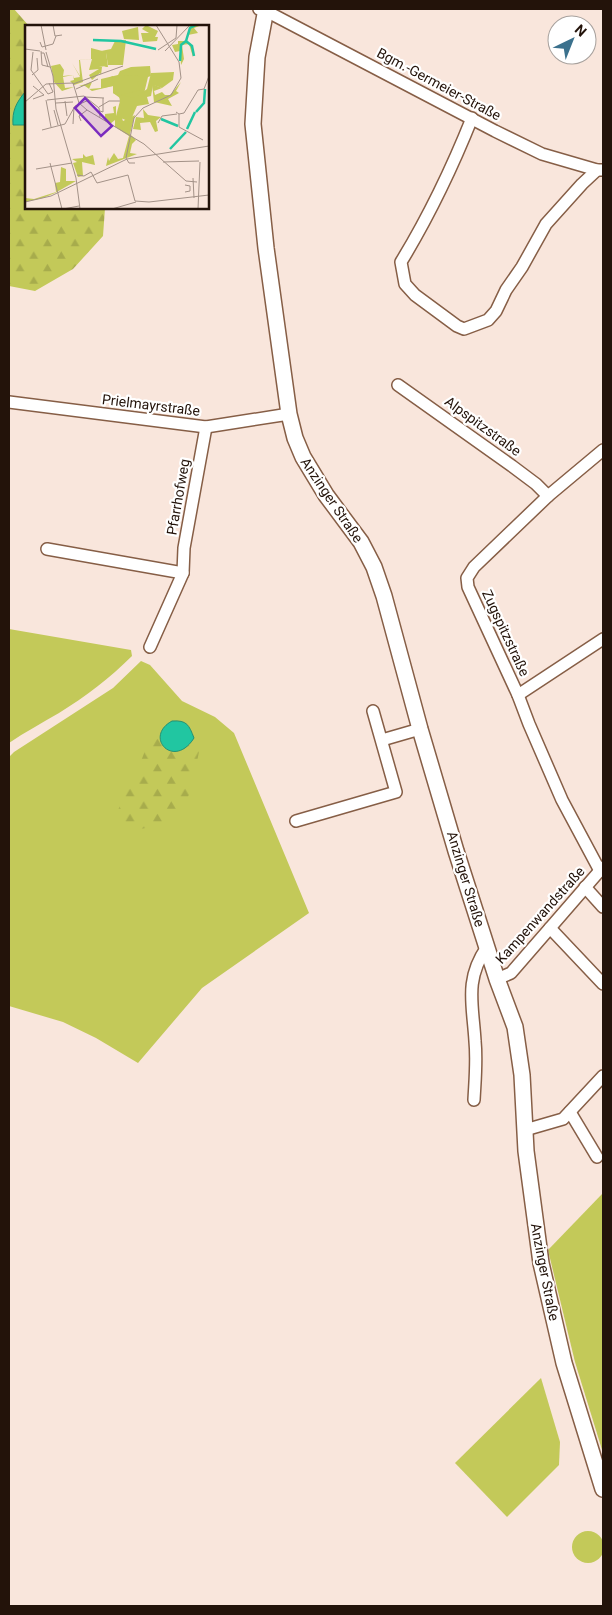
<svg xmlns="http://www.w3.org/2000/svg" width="612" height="1615" font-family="Roboto,sans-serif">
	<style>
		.green { fill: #c3c959 }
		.forest { fill: url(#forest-firs) }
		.water { fill: #21c6a1; stroke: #229074 }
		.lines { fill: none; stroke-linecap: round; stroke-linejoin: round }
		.street-casing { stroke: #865e46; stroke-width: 14 }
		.secondary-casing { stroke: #865e46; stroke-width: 18 }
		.street { stroke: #fff; stroke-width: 11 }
		.secondary { stroke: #fff; stroke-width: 15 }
		.labels { text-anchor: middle; stroke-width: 4.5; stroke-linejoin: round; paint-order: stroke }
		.street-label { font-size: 14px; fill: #23130a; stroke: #fff }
		.inset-river { fill: none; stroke: #21c6a1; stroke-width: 2.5 }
		.inset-road { fill: none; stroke: #a39288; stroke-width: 1 }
		.view { fill: #7b2cbf; fill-opacity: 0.15; stroke: #7b2cbf; stroke-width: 2.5 }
		.inset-edge { fill: none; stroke: #23130a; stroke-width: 2.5 }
	</style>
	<defs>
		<pattern id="forest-firs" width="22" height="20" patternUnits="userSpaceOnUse" patternTransform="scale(1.25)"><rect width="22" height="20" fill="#c3c959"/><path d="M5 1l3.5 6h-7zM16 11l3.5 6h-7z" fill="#a7ac4c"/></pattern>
	</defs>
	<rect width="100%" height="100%" fill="#f9e6dc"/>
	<g class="green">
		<path d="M 9,629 L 131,650 L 132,656 C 110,678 85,697 59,713 C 42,723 25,732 9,743 Z"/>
		<path d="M 141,661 L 150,665 L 182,701 L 215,717 L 234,733 L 309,913 L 202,988 L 138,1063 L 96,1038 L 63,1022 L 9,1006 L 9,757 L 14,752 L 113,688 Z"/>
		<path d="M 603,1193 L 603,1453 L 575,1362 L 548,1250 Z"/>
		<path d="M 541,1378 L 560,1442 L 559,1465 L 507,1517 L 455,1463 Z"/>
		<circle cx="588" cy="1547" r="16"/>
	</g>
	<g class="forest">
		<path d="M 9,9 L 14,9 L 29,26 L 26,26 L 26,93 L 24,92 L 23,125 L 26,123 L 26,208 L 105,208 L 103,236 L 73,269 L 35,291 L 9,286 Z"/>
		<path d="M 159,734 C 161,758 183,755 194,738 L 200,747 L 191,791 L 178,816 L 155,826 L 136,830 L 120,825 L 117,812 L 136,774 L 150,738 Z"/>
	</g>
	<g class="water">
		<path d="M 25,92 L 26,93 L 26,123 L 24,125 L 13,125 C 12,111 16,103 25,92 Z"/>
		<path d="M 172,721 C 187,720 189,725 194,738 C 174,770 143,737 172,721 Z"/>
	</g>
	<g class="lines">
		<defs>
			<g id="street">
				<path d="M 259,9 L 266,11 L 495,131 L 542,154 L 597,170 L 602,170"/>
				<path d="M 472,118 C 452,168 429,216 401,262 L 405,284 L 415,295 L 457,326 L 464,329 L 488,320 L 496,311 L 506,290 L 522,267 L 546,224 L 582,184 L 597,170"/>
				<path d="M 398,385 L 512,466 L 536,484 L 548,496"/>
				<path d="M 9,402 L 206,427 L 289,414"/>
				<path d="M 47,549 L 183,573"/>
				<path d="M 150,647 L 183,573 L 184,548 L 206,427"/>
				<path d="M 518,695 L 603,639"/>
				<path d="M 382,740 L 420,729"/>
				<path d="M 296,821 L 396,792 L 373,711"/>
				<path d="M 600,871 L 562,800 L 529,724 L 518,695 L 468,587 L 467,578 L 474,567 L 548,496 L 603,450"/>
				<path d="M 585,887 L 603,907"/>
				<path d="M 550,928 L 603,984"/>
				<path d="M 497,979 L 511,973 L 603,867"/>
				<path d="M 474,1100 C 475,1080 477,1061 475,1041 C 473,1005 464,980 487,947"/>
				<path d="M 570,1112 L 597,1157"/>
				<path d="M 525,1130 L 563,1119 L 603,1076"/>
			</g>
			<path id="secondary" d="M 266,9 L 257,57 L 253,124 L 266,248 L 289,414 L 295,438 L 303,457 L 326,495 L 361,542 L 374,567 L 384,596 L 420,729 L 456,851 L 497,979 L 515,1027 L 522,1075 L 526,1151 L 541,1263 L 564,1363 L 603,1489"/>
		</defs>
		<use href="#street" class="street-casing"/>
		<use href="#secondary" class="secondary-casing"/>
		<use href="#street" class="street"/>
		<use href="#secondary" class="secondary"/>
	</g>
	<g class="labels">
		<g class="street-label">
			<text transform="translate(439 84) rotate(28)" y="5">Bgm.-Germeier-Straße</text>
			<text transform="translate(151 405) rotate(7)" y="5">Prielmayrstraße</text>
			<text transform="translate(483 426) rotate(36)" y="5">Alpspitzstraße</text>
			<text transform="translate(178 497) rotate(-80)" y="5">Pfarrhofweg</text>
			<text transform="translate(332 500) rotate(56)" y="5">Anzinger Straße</text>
			<text transform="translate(506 633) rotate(65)" y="5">Zugspitzstraße</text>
			<text transform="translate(466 879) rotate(73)" y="5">Anzinger Straße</text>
			<text transform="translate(540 915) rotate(-48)" y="5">Kampenwandstraße</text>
			<text transform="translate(545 1272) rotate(79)" y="5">Anzinger Straße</text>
		</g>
	</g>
	<g transform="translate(25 25)">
		<rect width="184" height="184" fill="#f9e6dc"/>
		<path d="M 165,0 L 177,0 L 169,3 L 173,8 L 163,10 L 162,16 L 166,20 L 168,25 L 168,32 L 164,19 L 157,20 L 159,34 L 156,40 L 155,26 L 150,27 L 147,20 L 153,19 L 153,16 L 161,16 ZM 66,23 L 81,27 L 83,42 L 79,42 L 81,41 L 74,42 L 77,42 L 76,50 L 75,48 L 67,55 L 64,50 L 74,44 L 64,45 L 67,34 L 55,35 L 58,57 L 49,60 L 45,56 L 49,55 L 48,50 L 38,52 L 40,63 L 49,62 L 37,66 L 29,57 L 26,41 L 35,39 L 39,45 L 38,51 L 47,50 L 48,50 L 49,53 L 55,52 L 47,38 L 55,51 L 54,35 L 66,34 ZM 125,41 L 126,51 L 123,52 L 118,73 L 95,73 L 88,68 L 88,61 L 67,66 L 60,61 L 63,61 L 54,61 L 67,57 L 64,64 L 76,63 L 76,54 L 93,50 L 95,46 L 106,42 ZM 156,57 L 151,66 L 154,68 L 143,74 L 147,81 L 129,77 L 127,59 L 137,63 L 129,66 L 130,70 L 137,67 L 140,70 L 145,70 ZM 91,81 L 91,91 L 96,90 L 98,96 L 110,90 L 105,109 L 111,115 L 107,119 L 105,128 L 112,129 L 81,141 L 83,132 L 84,136 L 89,128 L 93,134 L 98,133 L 104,111 L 90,102 L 90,95 L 85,99 L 80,96 L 80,89 L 89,88 L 88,82 ZM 118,84 L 123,90 L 136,92 L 131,96 L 133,106 L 130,107 L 125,97 L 115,98 L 116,105 L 108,104 L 111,92 L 119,93 ZM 58,129 L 61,132 L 68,130 L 70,140 L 57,137 L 58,151 L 53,152 L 48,138 L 52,137 L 47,134 L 58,133 ZM 36,142 L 41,144 L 41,156 L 51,156 L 30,168 L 18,173 L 0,177 L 0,173 L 9,174 L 31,167 L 30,158 L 35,157 Z" fill="#c3c959"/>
		<path d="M 121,0 L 133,6 L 130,12 L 125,12 L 133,12 L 132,16 L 118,17 L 116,8 L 124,8 L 117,4 ZM 113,2 L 114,15 L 99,14 L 97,6 ZM 101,15 L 98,40 L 83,40 L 81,28 L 76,26 L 86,24 L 90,16 ZM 149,47 L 148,55 L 137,63 L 128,60 L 126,71 L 122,72 L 124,79 L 112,81 L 105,97 L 91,91 L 95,76 L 94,71 L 88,68 L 88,61 L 67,65 L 77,63 L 76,58 L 78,56 L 77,62 L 87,61 L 88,52 L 83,53 L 88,51 L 89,61 L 92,61 L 89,57 L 93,50 L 113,51 L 119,53 L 118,57 L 112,56 L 115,65 L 96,70 L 110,73 L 122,64 L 126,48 Z" fill="#c3c959"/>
		<path class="inset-river" d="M 68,15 L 96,16 L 131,24M 169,31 L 167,21 L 161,16 L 165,3 L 171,0M 155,36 L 156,20 L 161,16M 171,87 L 179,78 L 180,64M 136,94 L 153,101M 162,104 L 170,87M 145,124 L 161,107"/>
		<path class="inset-road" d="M 16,0 L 21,25M 28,0 L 30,11 L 37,10M 15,17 L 17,22 L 28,19 L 31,11M 0,24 L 15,26M 133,25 L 151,13 L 152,0M 16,26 L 17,40 L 25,42M 140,26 L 165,0M 8,27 L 6,45 L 23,69 L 28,67 L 24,58M 21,27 L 28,51 L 31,84 L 51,153 L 55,184M 16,28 L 19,28 L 23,42M 7,50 L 13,45 L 12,33M 48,58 L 54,78 L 62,85 L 119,119 L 161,156 L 172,157M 48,59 L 98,41M 51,64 L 73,54M 60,72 L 79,73M 8,74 L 19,70 L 8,61M 21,75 L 26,102M 22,75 L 59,71 L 74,83 L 75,92M 40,76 L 42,91M 0,77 L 21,59 L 48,58M 31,78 L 48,77M 74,82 L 84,76 L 95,76M 29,85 L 33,100M 75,86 L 78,87 L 78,73M 151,87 L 154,89 L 154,102 L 178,115M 154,89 L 159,88 L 173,65 L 179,64 L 184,51M 56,96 L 54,91 L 62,85M 133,98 L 137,91 L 152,89M 48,99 L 49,82M 17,105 L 40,99 L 50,81 L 64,75M 138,137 L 174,136M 25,138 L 37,184M 110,138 L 104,138 L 101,133 L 109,93 L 118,83 L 146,70 L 156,53 L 154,37 L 131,0M 11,144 L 47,138M 52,150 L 59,151 L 66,147 L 72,158 L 103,150 L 110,176 L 124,177M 168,153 L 169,173M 160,167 L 165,166 L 165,161 L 160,160M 0,177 L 26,171 L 102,134 L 184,121M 124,177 L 184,170M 38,184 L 54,181M 87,184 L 111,177M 173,184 L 175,137"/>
		<path class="view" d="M 60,73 L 87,101 L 76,111 L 50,83 Z"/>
		<rect width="184" height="184" class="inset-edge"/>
	</g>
	<rect width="612" height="1615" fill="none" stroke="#23130a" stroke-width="20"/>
	<g transform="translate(572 40) rotate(43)"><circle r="24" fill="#ffffff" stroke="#a7a19d"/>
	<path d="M0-4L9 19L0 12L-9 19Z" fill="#3b718d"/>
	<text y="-8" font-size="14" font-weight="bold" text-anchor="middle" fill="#23130a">N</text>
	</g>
</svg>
